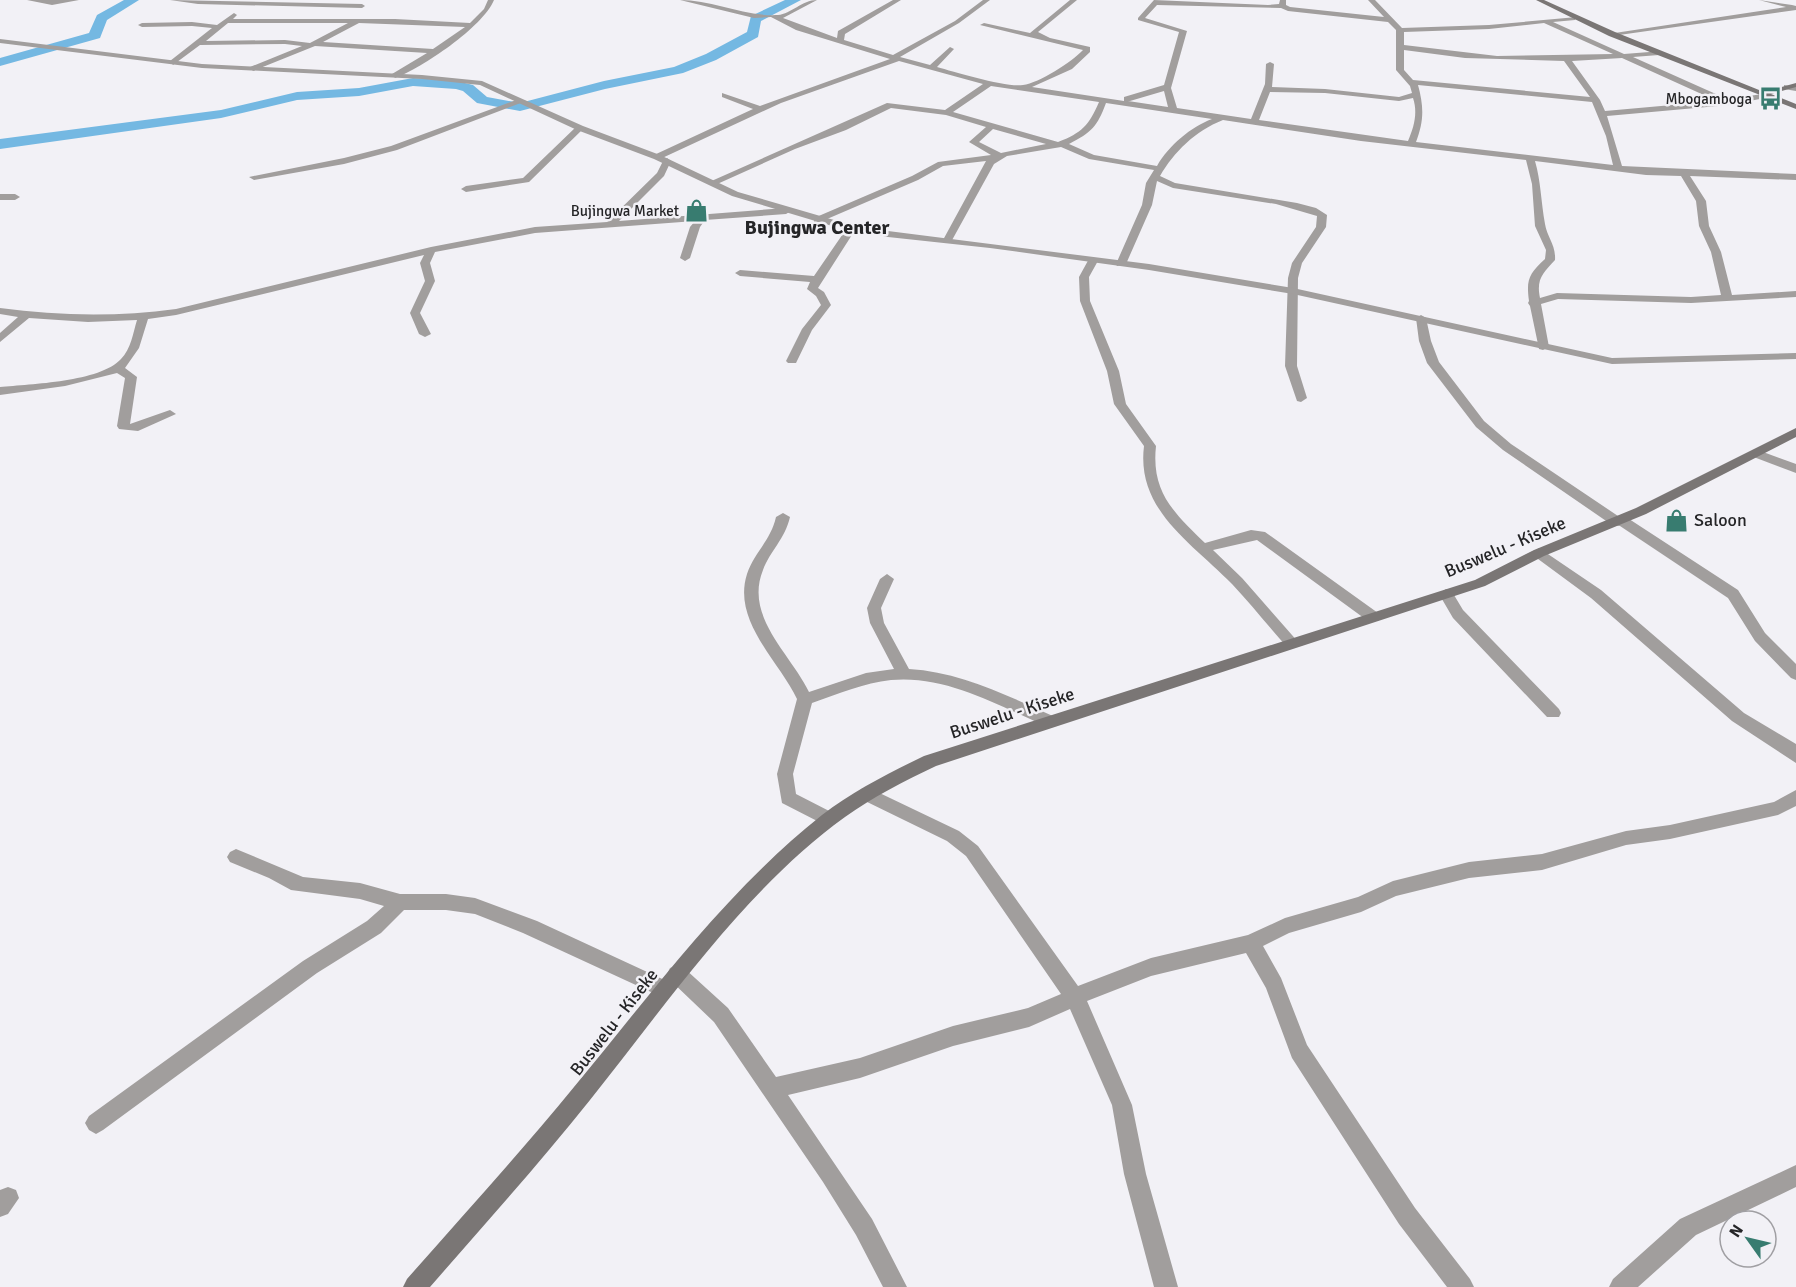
<svg xmlns="http://www.w3.org/2000/svg" width="1796" height="1287" font-family="Signika,sans-serif">
	<style>
		.lines { fill: none; stroke-linecap: round; stroke-linejoin: round }
		.river { fill: #74b8e2; fill-rule: evenodd }
		.minor { fill: #a19e9d; fill-rule: evenodd }
		.tertiary { fill: #a19e9d; fill-rule: evenodd }
		.secondary { fill: #7a7675; fill-rule: evenodd }
		.labels { text-anchor: middle; stroke-width: 5; stroke-linejoin: round; paint-order: stroke }
		.far-poi-label { font-size: 15px; fill: #252527; stroke: #f2f1f6; text-anchor: end }
		.poi-label { font-size: 18px; fill: #252527; stroke: #f2f1f6; text-anchor: start }
		.street-label { font-size: 18px; fill: #252527; stroke: #f2f1f6 }
		.far-district-label { font-size: 20px; font-weight: bold; fill: #252527; stroke: #f2f1f6 }
	</style>
	<rect width="100%" height="100%" fill="#f2f1f6"/>
	<g class="lines">
		<g class="river">
			<path d="M 124,0 L 139,0 L 107,20 L 100,38 L 0,66 L 0,58 L 89,33 L 97,15 Z"/>
			<path d="M 785,0 L 801,0 L 761,21 L 758,37 L 716,60 L 683,73 L 605,89 L 520,111 L 477,103 L 463,91 L 456,89 L 413,86 L 359,96 L 297,100 L 221,118 L 0,149 L 0,139 L 221,110 L 297,92 L 359,88 L 413,78 L 457,81 L 473,85 L 487,97 L 520,103 L 604,81 L 674,67 L 706,54 L 747,32 L 751,16 Z"/>
		</g>
		<g class="minor">
			<path d="M 27,0 L 79,0 L 52,5 Z"/>
			<path d="M 170,0 L 362,4 L 365,6 L 362,8 L 198,4 Z"/>
			<path d="M 488,0 L 494,0 C 483,27 422,68 395,78 L 392,74 L 427,53 L 315,46 L 253,71 L 250,67 L 302,46 L 285,44 L 200,45 L 173,65 L 170,61 L 212,28 L 192,26 L 142,27 L 138,25 L 142,23 L 192,22 L 217,25 L 234,13 L 237,15 L 233,19 L 395,19 L 470,23 L 484,9 ZM 228,23 L 348,23 L 310,43 L 285,40 L 206,41 ZM 359,23 L 465,27 L 433,49 L 323,42 Z"/>
			<path d="M 680,0 C 713,0 745,17 778,15 C 791,14 802,0 817,0 L 783,18 L 837,38 L 838,31 L 893,0 L 901,0 L 845,34 L 844,40 L 893,55 L 955,21 L 983,0 L 990,0 L 959,23 L 900,57 L 930,65 L 950,47 L 954,49 L 937,67 C 955,72 1007,88 1023,85 C 1039,83 1072,62 1083,50 L 980,25 L 984,23 L 1030,33 L 1070,0 L 1077,0 L 1038,32 L 1050,38 L 1090,47 L 1090,52 L 1072,69 L 1032,87 L 1124,101 L 1124,97 L 1164,85 L 1179,32 L 1138,20 L 1138,18 L 1154,0 L 1268,5 L 1279,4 L 1280,0 L 1286,0 L 1286,5 L 1290,7 L 1384,17 L 1368,0 L 1375,0 L 1402,28 L 1489,25 L 1577,17 L 1575,20 L 1553,22 L 1624,54 L 1662,51 L 1659,55 L 1633,57 L 1727,99 L 1770,93 L 1770,97 L 1729,105 L 1607,116 L 1622,166 L 1796,174 L 1796,180 L 1690,176 L 1706,201 L 1709,226 L 1721,252 L 1732,295 L 1796,291 L 1796,297 L 1691,303 L 1558,299 L 1541,304 L 1549,347 L 1543,350 L 1539,349 L 1530,306 L 1528,303 L 1529,301 C 1526,279 1529,274 1545,259 L 1546,250 L 1535,226 L 1532,184 L 1526,160 L 1361,141 L 1223,120 C 1195,131 1174,152 1160,176 L 1175,183 L 1297,203 L 1316,208 L 1327,215 L 1326,227 L 1302,263 L 1298,278 L 1297,366 L 1307,398 L 1301,402 L 1297,401 L 1285,366 L 1288,278 L 1292,263 L 1316,227 L 1317,216 L 1276,204 L 1173,188 L 1157,181 L 1152,205 L 1126,264 L 1117,266 L 1116,264 L 1142,205 L 1146,183 L 1154,170 L 1089,159 L 1061,147 L 1007,156 L 994,164 L 951,242 L 943,240 L 986,161 L 943,166 L 918,180 L 820,222 L 814,222 L 814,218 L 912,176 L 938,162 L 991,155 L 969,142 L 986,127 L 946,115 L 891,108 L 846,130 L 795,149 L 715,185 L 707,183 L 887,103 L 945,110 L 983,84 L 899,61 L 781,103 L 660,159 L 654,159 L 654,155 L 753,109 L 722,97 L 722,93 L 760,106 L 890,59 L 796,30 L 771,17 L 754,18 ZM 1157,5 L 1281,8 L 1288,11 L 1388,22 L 1396,30 L 1396,70 L 1410,86 L 1412,93 L 1399,97 L 1325,89 L 1272,87 L 1274,64 L 1270,62 L 1266,64 L 1265,84 L 1251,119 L 1177,108 L 1171,88 L 1187,31 L 1145,18 ZM 1544,23 L 1613,54 L 1497,56 L 1404,45 L 1404,32 L 1489,29 ZM 1404,50 L 1465,58 L 1564,61 L 1590,97 L 1413,80 L 1404,70 ZM 1622,58 L 1717,101 L 1605,111 L 1600,100 L 1572,61 ZM 1418,85 L 1592,102 L 1606,136 L 1613,165 L 1416,142 C 1424,121 1424,107 1418,85 ZM 991,86 L 1099,102 C 1089,125 1082,133 1058,142 L 953,112 ZM 1164,91 L 1168,107 L 1128,101 L 1130,101 ZM 1270,92 L 1325,93 L 1399,101 L 1413,98 C 1418,113 1414,127 1408,141 L 1259,120 ZM 1106,103 L 1212,119 C 1191,127 1169,145 1157,166 L 1094,155 L 1069,144 C 1092,132 1097,127 1106,103 ZM 993,129 L 1046,144 L 1001,153 L 979,142 ZM 1535,161 L 1646,175 L 1681,176 L 1696,201 L 1699,226 L 1711,252 L 1721,295 L 1691,297 L 1557,293 L 1540,298 C 1536,279 1543,273 1555,260 C 1556,245 1547,237 1545,224 C 1541,202 1541,182 1535,161 Z"/>
			<path d="M 1759,0 L 1792,5 L 1796,6 L 1796,10 L 1612,36 L 1608,34 L 1786,7 Z"/>
			<path d="M 1784,85 L 1796,87 L 1796,91 L 1784,89 Z"/>
			<path d="M 519,99 L 526,101 L 397,150 L 344,164 L 254,180 L 249,177 L 344,158 L 391,146 Z"/>
			<path d="M 577,126 L 584,128 L 529,182 L 466,192 L 461,189 L 466,186 L 523,178 Z"/>
			<path d="M 667,158 L 671,161 L 664,176 L 619,221 L 786,208 L 791,211 L 786,214 L 705,220 L 700,227 L 690,258 L 685,261 L 680,258 L 690,227 L 695,221 L 535,233 L 435,252 L 430,263 L 435,281 L 420,313 L 431,334 L 425,337 L 419,334 L 410,313 L 425,281 L 420,263 L 424,255 L 176,315 L 148,319 L 139,348 L 125,368 L 137,377 L 130,424 L 170,410 L 176,414 L 138,431 L 119,429 L 117,426 L 125,378 L 117,373 L 65,386 L 0,395 L 0,387 C 31,384 100,382 121,359 C 131,349 133,333 137,320 L 88,322 L 29,318 L 0,342 L 0,333 L 18,317 L 0,314 L 0,308 C 59,316 117,317 176,309 L 431,247 L 535,227 L 607,222 L 657,173 L 663,161 Z"/>
			<path d="M 0,194 L 15,194 L 20,197 L 15,200 L 0,200 Z"/>
			<path d="M 852,224 L 857,227 L 818,288 L 824,292 L 831,305 L 812,330 L 796,363 L 788,363 L 786,361 L 802,329 L 821,305 L 816,296 L 807,289 L 810,282 L 740,276 L 735,273 L 740,270 L 814,276 L 849,225 Z"/>
			<path d="M 1090,257 L 1099,259 L 1089,277 L 1090,301 L 1119,371 L 1126,404 L 1156,446 C 1151,492 1174,513 1205,543 L 1251,530 L 1265,532 L 1378,613 L 1380,617 L 1378,621 L 1368,621 L 1257,540 L 1213,550 L 1242,578 L 1299,643 L 1297,647 L 1287,647 C 1268,626 1251,604 1232,584 C 1192,543 1136,510 1144,446 L 1114,404 L 1107,371 L 1080,301 L 1079,277 Z"/>
			<path d="M 1421,315 L 1426,318 L 1431,341 L 1439,362 L 1484,421 L 1511,444 L 1618,516 L 1626,517 L 1738,590 L 1765,633 L 1796,664 L 1796,680 L 1791,678 L 1755,641 L 1728,598 L 1620,526 L 1612,525 L 1503,450 L 1476,427 L 1427,363 L 1419,341 L 1416,318 Z"/>
			<path d="M 1755,449 L 1796,464 L 1796,473 L 1751,456 L 1749,453 Z"/>
			<path d="M 783,513 L 790,517 C 785,539 770,551 763,570 C 744,617 791,654 809,692 L 866,673 L 894,669 L 870,623 L 867,608 L 880,579 L 887,574 L 894,579 L 881,608 L 884,623 L 909,669 C 961,672 1008,696 1055,717 L 1057,721 L 1055,725 L 1043,725 C 996,704 945,675 891,680 C 864,683 838,694 812,703 L 793,774 L 796,794 L 835,814 L 838,819 L 835,824 L 829,826 L 823,824 L 782,803 L 777,774 L 797,699 C 779,661 732,621 747,574 C 754,553 771,540 776,517 Z"/>
			<path d="M 1539,548 L 1601,590 L 1744,713 L 1796,744 L 1796,763 L 1732,721 L 1591,598 L 1534,556 L 1532,553 Z"/>
			<path d="M 1446,589 L 1451,590 L 1463,610 L 1559,709 L 1561,713 L 1559,717 L 1547,717 L 1453,618 L 1439,594 Z"/>
			<path d="M 867,787 L 959,831 L 978,846 L 1078,986 L 1151,958 L 1248,935 L 1285,918 L 1358,897 L 1393,881 L 1469,862 L 1542,854 L 1626,831 L 1670,825 L 1774,802 L 1796,790 L 1796,806 L 1778,815 L 1670,839 L 1626,845 L 1542,870 L 1469,878 L 1396,896 L 1361,912 L 1289,933 L 1263,946 L 1281,978 L 1307,1045 L 1415,1208 L 1470,1279 L 1474,1287 L 1447,1287 L 1399,1224 L 1292,1058 L 1266,988 L 1246,953 L 1151,976 L 1087,1001 L 1132,1105 L 1146,1174 L 1178,1287 L 1154,1287 L 1124,1174 L 1112,1105 L 1070,1009 L 1029,1027 L 953,1046 L 860,1078 L 788,1095 L 872,1219 L 907,1287 L 883,1287 L 856,1235 L 823,1182 L 714,1022 L 670,980 L 667,974 L 670,968 L 677,965 L 684,968 L 728,1008 L 776,1077 L 860,1058 L 953,1026 L 1028,1008 L 1061,994 L 966,856 L 947,841 L 861,799 L 859,794 L 861,789 Z"/>
			<path d="M 236,849 L 303,877 L 360,883 L 400,894 L 446,894 L 475,898 L 537,921 L 671,983 L 674,989 L 671,995 L 664,998 L 523,933 L 475,914 L 446,910 L 404,910 L 381,933 L 317,973 L 103,1130 L 96,1134 L 89,1130 L 85,1123 L 89,1116 L 303,961 L 367,921 L 384,906 L 360,899 L 291,890 L 269,878 L 230,862 L 227,857 L 230,852 Z"/>
			<path d="M 1796,1165 L 1796,1187 L 1696,1235 L 1638,1287 L 1609,1287 L 1613,1279 L 1680,1219 Z"/>
			<path d="M 8,1187 L 16,1190 L 19,1198 L 8,1214 L 0,1217 L 0,1190 Z"/>
		</g>
		<path class="tertiary" d="M 0,39 L 202,64 L 422,75 L 482,81 L 583,126 L 660,155 L 738,192 L 834,220 L 888,231 L 1149,264 L 1293,288 L 1612,358 L 1796,353 L 1796,359 L 1612,364 L 1293,294 L 1149,270 L 990,248 L 888,237 L 832,226 L 732,196 L 654,159 L 577,130 L 480,85 L 422,79 L 202,68 L 0,43 Z"/>
		<g class="secondary">
			<path d="M 1536,0 L 1544,0 L 1615,32 L 1764,92 L 1796,83 L 1796,87 L 1771,94 L 1796,104 L 1796,109 L 1609,36 Z"/>
			<path d="M 1796,428 L 1796,437 L 1646,514 L 1544,556 L 1485,586 L 936,766 C 904,781 873,797 845,817 C 745,889 666,1005 590,1100 C 539,1164 484,1225 430,1287 L 403,1287 L 407,1279 C 463,1215 520,1153 574,1087 C 652,993 725,892 822,815 C 853,791 889,773 924,756 L 1475,580 L 1534,550 L 1636,508 Z"/>
		</g>
	</g>
	<defs>
		<symbol id="bus-bare" viewBox="-9 -9 18 18"><path d="M-5-6H5V4H4V6H2V4H-2V6H-4V4H-5ZM-3.5-4V0h7V-4ZM-3.5 1.2v1.5H-2V1.2ZM2 1.2v1.5H3.5V1.2Z" fill="#387c70" stroke="#f2f1f6" stroke-width="2.5" paint-order="stroke"/></symbol>
		<symbol id="shop-bare" viewBox="-9 -9 18 18"><path d="M-5-2.5h2.3a2.7 3.5 0 0 1 5.4 0H5L5.5 6h-11ZM-1.5-2.5h3a1.5 2.3 0 0 0-3 0Z" fill="#387c70" stroke="#f2f1f6" stroke-width="2.5" paint-order="stroke"/></symbol>
	</defs>
	<g fill-rule="evenodd">
		<use href="#bus-bare" x="1754" y="82" width="33" height="33"/>
		<use href="#shop-bare" x="680" y="194" width="33" height="33"/>
		<use href="#shop-bare" x="1660" y="504" width="33" height="33"/>
	</g>
	<g class="labels">
		<g class="far-poi-label">
			<text x="1752" y="104">Mbogamboga</text>
			<text x="679" y="216">Bujingwa Market</text>
		</g>
		<g class="poi-label">
			<text x="1694" y="526">Saloon</text>
		</g>
		<g class="street-label">
			<text transform="translate(1505 547) rotate(-23)" y="6">Buswelu - Kiseke</text>
			<text transform="translate(1012 713) rotate(-18)" y="6">Buswelu - Kiseke</text>
			<text transform="translate(614 1022) rotate(-52)" y="6">Buswelu - Kiseke</text>
		</g>
		<g class="far-district-label">
			<text x="817" y="234">Bujingwa Center</text>
		</g>
	</g>
	<g transform="translate(1748 1239) rotate(304)"><circle r="28" fill="#f2f1f6" stroke="#a09fa3" stroke-width="1.5"/>
	<path d="M0-4.5L10 22L0 15L-10 22Z" fill="#387c70"/>
	<text y="-9" font-size="16" font-weight="bold" text-anchor="middle" fill="#252527">N</text>
	</g>
</svg>
